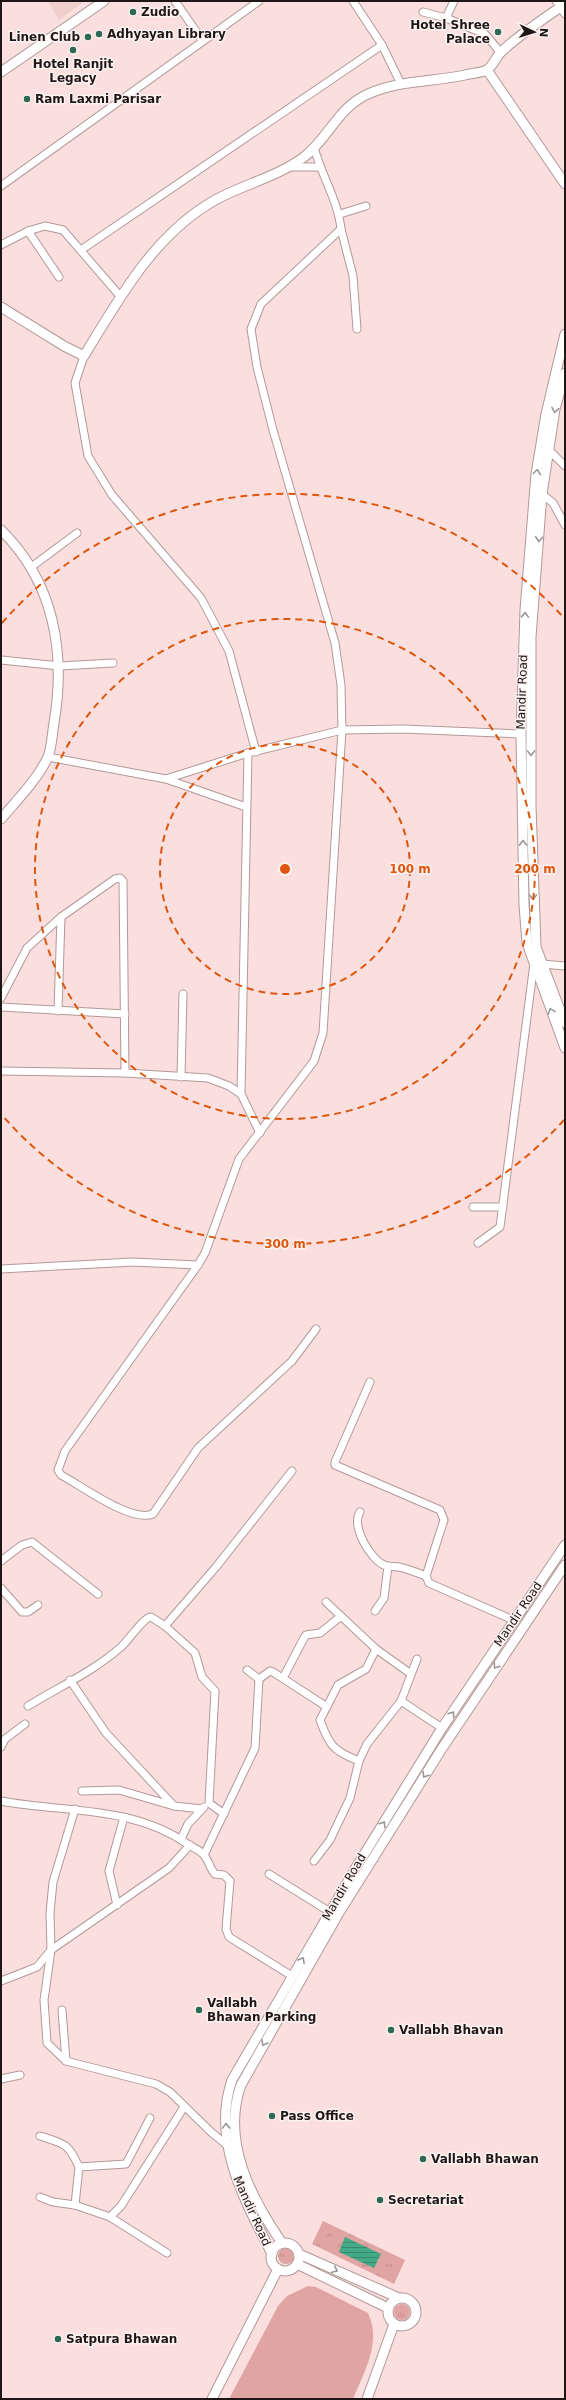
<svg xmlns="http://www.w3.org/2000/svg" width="566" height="2400" font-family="'DejaVu Sans',sans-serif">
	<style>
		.built { fill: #f0cecc }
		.grass { fill: url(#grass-tufts) }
		.park { fill: #e0a5a3 }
		.water { fill: url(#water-rules) }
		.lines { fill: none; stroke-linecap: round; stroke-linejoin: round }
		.street-casing { stroke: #b29998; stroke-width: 9 }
		.secondary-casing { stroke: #b29998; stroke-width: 11 }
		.street { stroke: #fff; stroke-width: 7 }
		.secondary { stroke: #fff; stroke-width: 9 }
		.oneway { stroke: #9a9696 }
		.ring { fill: none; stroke: #de560c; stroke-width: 2; stroke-dasharray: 7 5 }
		.poi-dot { fill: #2c6853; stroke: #fbf1f0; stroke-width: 1.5 }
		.labels { text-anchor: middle; stroke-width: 3; stroke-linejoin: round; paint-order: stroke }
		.poi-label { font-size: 12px; font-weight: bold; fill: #1f1616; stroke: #fbf1f0; text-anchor: start }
		.street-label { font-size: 12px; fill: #1f1616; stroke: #fbf1f0 }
		.centre { fill: #de560c; stroke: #fbf1f0; stroke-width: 2 }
		.ring-label { font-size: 12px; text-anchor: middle; font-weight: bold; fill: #de560c; stroke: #fbf1f0; stroke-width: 3; stroke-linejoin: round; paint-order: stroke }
	</style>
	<defs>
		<pattern id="grass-tufts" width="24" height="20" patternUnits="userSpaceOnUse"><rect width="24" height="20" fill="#e0a5a3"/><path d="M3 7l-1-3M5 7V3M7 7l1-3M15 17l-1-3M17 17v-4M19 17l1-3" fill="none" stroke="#c08d8c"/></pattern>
		<pattern id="water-rules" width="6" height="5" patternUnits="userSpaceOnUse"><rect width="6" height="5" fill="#44a987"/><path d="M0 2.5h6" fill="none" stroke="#38896d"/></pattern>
	</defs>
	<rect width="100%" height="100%" fill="#fadfde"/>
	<path class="built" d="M 48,1 L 85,1 L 59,20 Z"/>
	<g class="grass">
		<path d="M 323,2221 L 405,2260 L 394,2284 L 312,2244 Z"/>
		<circle cx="286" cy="2256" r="8"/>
		<circle cx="402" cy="2312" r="8"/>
	</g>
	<path class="park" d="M 308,2286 L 316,2287 L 368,2313 C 382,2342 364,2372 353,2399 L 229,2399 L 278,2306 L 287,2296 Z"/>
	<path class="water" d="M 345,2237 L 381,2254 L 374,2268 L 339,2252 Z"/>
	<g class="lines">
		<defs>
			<g id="street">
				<path d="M 175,1 L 202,40"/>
				<path d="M 353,1 L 382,45 L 401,84"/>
				<path d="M 556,1 L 565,14"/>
				<path d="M 423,12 L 446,18 L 485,34 L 501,53"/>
				<path d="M 446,18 L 454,1"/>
				<path d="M 314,147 C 321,175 338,200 341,229 L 261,304 L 251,329 L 257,367 L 273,430 L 335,643 L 341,685 L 342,730 L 323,1033 L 314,1061 L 239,1159 L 205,1253 L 198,1265 L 65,1451 L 58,1470 L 61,1475 C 82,1486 131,1523 153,1514 L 198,1448 L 292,1361 L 316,1329"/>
				<path d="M 288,167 L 319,167"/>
				<path d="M 1,186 L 259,1"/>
				<path d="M 340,214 L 366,206"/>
				<path d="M 341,229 L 353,276 L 357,329"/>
				<path d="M 28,231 L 59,277"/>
				<path d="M 1,245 L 28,231 L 45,226 L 63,230 L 120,296"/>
				<path d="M 81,250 L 382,45"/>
				<path d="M 84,356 L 75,383 L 88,456 L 112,495 L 201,598 L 229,651 L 256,752"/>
				<path d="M 549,450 L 565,466"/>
				<path d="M 542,494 L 553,503 L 565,525"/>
				<path d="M 30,568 L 77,533"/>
				<path d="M 1,660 L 60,666 L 113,663"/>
				<path d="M 48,757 L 166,779 L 246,807"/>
				<path d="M 166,779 L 248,753 L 342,730 L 403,729 L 521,734"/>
				<path d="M 542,964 L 565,966"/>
				<path d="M 1,998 L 27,948 L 61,917 L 115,879 L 120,878 L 123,881 L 125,1073"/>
				<path d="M 1,1007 L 125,1014"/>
				<path d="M 58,1011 L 61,917"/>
				<path d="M 1,1071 L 125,1073 L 208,1078 L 229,1086 L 241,1094 L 260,1133"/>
				<path d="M 181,1077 L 183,994"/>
				<path d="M 241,1094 L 248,753"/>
				<path d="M 473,1207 L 503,1207"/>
				<path d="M 478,1243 L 500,1227 L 534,963"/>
				<path d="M 1,1269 L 133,1262 L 198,1265"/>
				<path d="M 370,1382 L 335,1462 L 335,1465 L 440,1510 L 444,1520 L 426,1576 L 429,1583 L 513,1620"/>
				<path d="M 360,1512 C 351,1526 370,1559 384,1565 C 388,1567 394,1566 399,1567 C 408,1569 418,1573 426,1576"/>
				<path d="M 1,1561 L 22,1545 L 32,1542 L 98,1594"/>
				<path d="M 1,1588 L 22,1612 L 28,1612 L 38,1605"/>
				<path d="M 326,1602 L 376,1649 L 411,1674"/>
				<path d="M 375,1611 L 384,1598 L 388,1566"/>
				<path d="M 165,1626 L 216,1567 L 292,1471"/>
				<path d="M 247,1670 L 259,1679 L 270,1671 L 273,1672 L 327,1707"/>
				<path d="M 283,1678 L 304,1638 L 306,1635 L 320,1633 L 340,1617"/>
				<path d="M 70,1680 L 106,1733 L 174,1806 L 202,1809"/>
				<path d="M 401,1701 L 442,1728"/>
				<path d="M 28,1706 C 59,1687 94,1671 121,1647 C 128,1641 144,1617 151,1617 L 165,1626 L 195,1653 L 202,1677 L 215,1691 L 209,1803 L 224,1814"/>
				<path d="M 1,1747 L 5,1739 L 25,1724"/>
				<path d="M 359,1761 C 333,1751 329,1745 320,1720 L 338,1685 L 366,1669 L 376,1649"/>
				<path d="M 82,1791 L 119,1790 L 174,1806"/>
				<path d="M 1,1801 C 65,1813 133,1805 189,1845 C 194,1848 201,1851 204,1855 C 209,1861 210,1869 215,1874 L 224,1875 L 230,1881 L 226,1929 L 229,1937 L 292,1976"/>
				<path d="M 75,1809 L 53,1882 L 50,1913 L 51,1950 L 44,2000 L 47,2043 L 66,2061 L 156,2084 L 170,2092 L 211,2132 L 228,2146"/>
				<path d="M 181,1839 L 188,1824 L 204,1807"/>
				<path d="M 204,1855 L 255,1748 L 259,1679"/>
				<path d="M 314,1861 L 330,1840 L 350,1798 L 359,1761 L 367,1744 L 401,1701 L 417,1659"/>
				<path d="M 269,1874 L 330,1912"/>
				<path d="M 117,1905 L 109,1871 L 124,1817"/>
				<path d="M 1,1981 L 37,1967 L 51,1950 L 169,1868 L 190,1845"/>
				<path d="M 62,2010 L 66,2061"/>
				<path d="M 1,2079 L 20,2075"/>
				<path d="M 40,2136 C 65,2144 68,2143 79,2167"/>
				<path d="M 40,2197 L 53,2202 L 75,2205 L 110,2217 L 121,2206 L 184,2107"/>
				<path d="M 75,2205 L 79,2167 L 126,2164 L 150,2118"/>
				<path d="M 110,2217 L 167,2253"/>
			</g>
			<g id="secondary">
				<path d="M 487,70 L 565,184"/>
				<path d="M 1,72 L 104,1"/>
				<path d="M 1,307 L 64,346 L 84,356 C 120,297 155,233 217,199 C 245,184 279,176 304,157 C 329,138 337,108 368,94 C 399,80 433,82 465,75 C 472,73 481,73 487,70 C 492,67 496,58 500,53 C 516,37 546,17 565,4"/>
				<path d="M 565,334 L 546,414 L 536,474 L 525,610 L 521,734 L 524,905 L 527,943 L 565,1048"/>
				<path d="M 565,373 L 555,409 L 542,494 L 531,637 L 531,806 L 536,947 L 565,1023"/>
				<path d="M 1,530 C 54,582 66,652 54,723 C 52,734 52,749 47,759 C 36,781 17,800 1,819"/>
				<path d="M 282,2243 C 251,2198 221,2141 241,2085 L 340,1911 L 441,1750 L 565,1565"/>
				<circle cx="285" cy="2257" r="14"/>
				<path d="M 272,2254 C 245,2201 211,2141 232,2080 L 357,1866 L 442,1728 L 565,1545"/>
				<path d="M 299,2254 L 399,2298"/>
				<path d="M 297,2264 L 388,2308"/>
				<circle cx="402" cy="2312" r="14"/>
				<path d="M 212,2399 L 278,2269"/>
				<path d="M 367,2399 L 394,2324"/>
			</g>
		</defs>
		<use href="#street" class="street-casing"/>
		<use href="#secondary" class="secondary-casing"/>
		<use href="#street" class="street"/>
		<use href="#secondary" class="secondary"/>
	</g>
	<defs><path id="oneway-chevron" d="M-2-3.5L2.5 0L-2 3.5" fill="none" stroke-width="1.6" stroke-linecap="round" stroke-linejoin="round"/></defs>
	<g class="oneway">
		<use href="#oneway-chevron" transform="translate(555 410) rotate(101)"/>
		<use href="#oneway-chevron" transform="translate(537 472) rotate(-82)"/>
		<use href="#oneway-chevron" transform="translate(539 539) rotate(94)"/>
		<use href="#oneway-chevron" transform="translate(525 615) rotate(-88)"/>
		<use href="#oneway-chevron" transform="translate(531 753) rotate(90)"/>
		<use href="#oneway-chevron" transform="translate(523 843) rotate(-91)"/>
		<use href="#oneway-chevron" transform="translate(533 897) rotate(89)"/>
		<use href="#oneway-chevron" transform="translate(551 1011) rotate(-110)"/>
		<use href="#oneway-chevron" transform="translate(496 1666) rotate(123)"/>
		<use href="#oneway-chevron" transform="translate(452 1714) rotate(-56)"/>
		<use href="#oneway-chevron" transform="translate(425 1775) rotate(122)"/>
		<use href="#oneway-chevron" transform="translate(383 1824) rotate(-58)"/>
		<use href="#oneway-chevron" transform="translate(302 1960) rotate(-60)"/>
		<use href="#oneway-chevron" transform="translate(264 2043) rotate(120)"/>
		<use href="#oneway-chevron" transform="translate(226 2126) rotate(-92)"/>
		<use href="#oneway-chevron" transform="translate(335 2270) rotate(25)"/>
	</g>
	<g class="ring">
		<circle cx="285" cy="869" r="125"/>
		<circle cx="285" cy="869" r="250"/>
		<path d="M564 1120A375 375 0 0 1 2 1115M2 623A375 375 0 0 1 564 618"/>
	</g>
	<g class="poi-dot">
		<circle cx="133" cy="12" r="4"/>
		<circle cx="498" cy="32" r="4"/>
		<circle cx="99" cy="34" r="4"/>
		<circle cx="88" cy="37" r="4"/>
		<circle cx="73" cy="50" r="4"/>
		<circle cx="27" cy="99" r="4"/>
		<circle cx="199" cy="2010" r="4"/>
		<circle cx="391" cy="2030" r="4"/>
		<circle cx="272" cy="2116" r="4"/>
		<circle cx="423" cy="2159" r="4"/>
		<circle cx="380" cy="2200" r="4"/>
		<circle cx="58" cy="2339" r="4"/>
	</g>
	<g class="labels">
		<g class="poi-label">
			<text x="141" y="16">Zudio</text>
			<text x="490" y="29" text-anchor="end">Hotel Shree<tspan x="490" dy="14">Palace</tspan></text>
			<text x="107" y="38">Adhyayan Library</text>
			<text x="80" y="41" text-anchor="end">Linen Club</text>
			<text x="73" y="68" text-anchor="middle">Hotel Ranjit<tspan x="73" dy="14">Legacy</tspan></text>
			<text x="35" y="103">Ram Laxmi Parisar</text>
			<text x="207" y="2007">Vallabh<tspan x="207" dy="14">Bhawan Parking</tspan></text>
			<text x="399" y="2034">Vallabh Bhavan</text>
			<text x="280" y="2120">Pass Office</text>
			<text x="431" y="2163">Vallabh Bhawan</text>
			<text x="388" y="2204">Secretariat</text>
			<text x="66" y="2343">Satpura Bhawan</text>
		</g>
		<g class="street-label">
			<text transform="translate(522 692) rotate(-88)" y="4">Mandir Road</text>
			<text transform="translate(518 1614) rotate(-56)" y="4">Mandir Road</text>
			<text transform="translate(344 1887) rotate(-60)" y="4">Mandir Road</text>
			<text transform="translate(252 2211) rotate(66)" y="4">Mandir Road</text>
		</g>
	</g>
	<circle cx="285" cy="869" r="6" class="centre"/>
	<g class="ring-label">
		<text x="410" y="873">100 m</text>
		<text x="535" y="873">200 m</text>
		<text x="285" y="1248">300 m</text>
	</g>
	<rect width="566" height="2400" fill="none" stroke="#1f1616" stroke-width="4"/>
	<g transform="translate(534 32) rotate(94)" stroke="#fbf1f0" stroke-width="3" paint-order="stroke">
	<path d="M0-3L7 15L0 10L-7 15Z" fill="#1f1616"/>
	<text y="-6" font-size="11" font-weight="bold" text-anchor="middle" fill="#1f1616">N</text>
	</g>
</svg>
